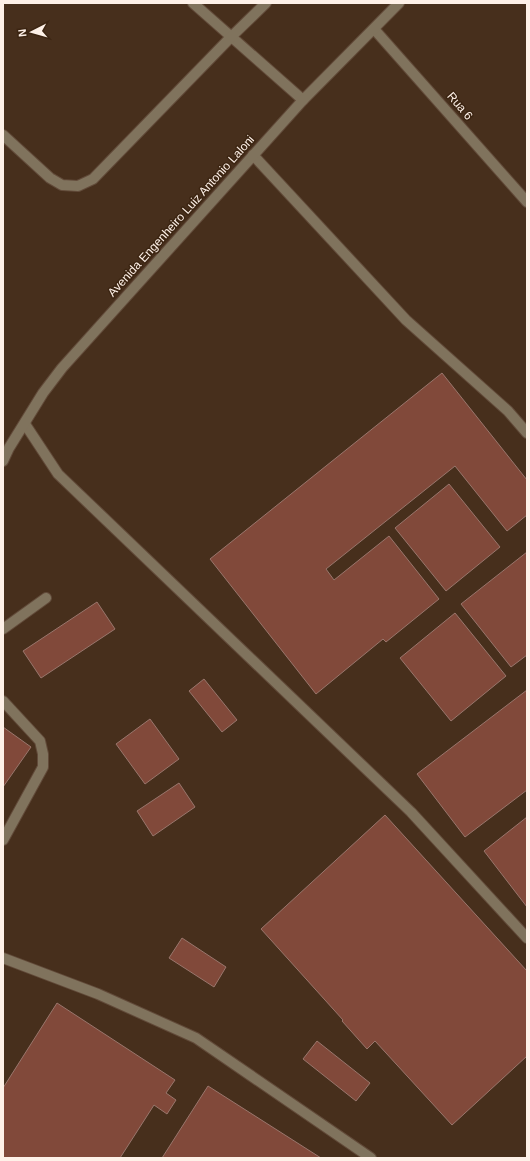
<svg xmlns="http://www.w3.org/2000/svg" width="530" height="1161" font-family="Helvetica,sans-serif">
	<style>
		.building { fill: #81493a; stroke: #99766c }
		.lines { fill: none; stroke-linecap: round; stroke-linejoin: round }
		.minor-casing { stroke: #614a39; stroke-width: 12 }
		.minor { stroke: #80735d; stroke-width: 10 }
		.labels { text-anchor: middle; stroke-width: 3; stroke-linejoin: round; paint-order: stroke }
		.street-label { font-size: 12px; fill: #fef1e8; stroke: #3c2512 }
	</style>
	<rect width="100%" height="100%" fill="#472f1c"/>
	<g class="building">
		<path d="M 442,373 L 527,480 L 527,515 L 507,531 L 455,466 L 326,569 L 334,580 L 389,536 L 439,599 L 386,642 L 383,639 L 316,694 L 210,559 Z"/>
		<path d="M 449,484 L 500,547 L 446,591 L 395,528 Z"/>
		<path d="M 527,552 L 527,655 L 511,667 L 461,604 Z"/>
		<path d="M 97,602 L 115,629 L 41,678 L 23,651 Z"/>
		<path d="M 455,613 L 506,676 L 451,721 L 400,658 Z"/>
		<path d="M 204,679 L 237,720 L 222,732 L 189,691 Z"/>
		<path d="M 527,690 L 527,790 L 465,837 L 417,774 Z"/>
		<path d="M 150,719 L 179,759 L 145,784 L 116,744 Z"/>
		<path d="M 3,727 L 31,747 L 3,787 Z"/>
		<path d="M 179,783 L 195,807 L 153,836 L 137,811 Z"/>
		<path d="M 385,815 L 527,971 L 527,1056 L 452,1125 L 375,1041 L 367,1049 L 342,1021 L 343,1020 L 261,929 Z"/>
		<path d="M 527,817 L 527,907 L 484,851 Z"/>
		<path d="M 182,938 L 226,967 L 214,987 L 169,958 Z"/>
		<path d="M 57,1003 L 175,1080 L 166,1093 L 176,1100 L 167,1114 L 154,1105 L 120,1158 L 3,1158 L 3,1088 Z"/>
		<path d="M 317,1041 L 370,1083 L 356,1101 L 303,1059 Z"/>
		<path d="M 208,1086 L 321,1158 L 162,1158 Z"/>
	</g>
	<g class="lines">
		<defs>
			<g id="minor">
				<path d="M 193,3 L 303,100"/>
				<path d="M 374,29 L 527,202"/>
				<path d="M 3,135 L 50,178 L 62,185 L 78,186 L 93,179 L 231,37 L 266,3"/>
				<path d="M 253,155 L 406,320 L 508,411 L 527,433"/>
				<path d="M 25,424 L 58,474 L 411,812 L 527,938"/>
				<path d="M 3,461 L 9,448 L 43,393 L 62,368 L 303,100 L 399,3"/>
				<path d="M 3,629 L 46,598"/>
				<path d="M 3,701 L 40,741 L 43,754 L 43,767 L 3,840"/>
				<path d="M 3,958 L 98,994 L 196,1038 L 371,1158"/>
			</g>
		</defs>
		<use href="#minor" class="minor-casing"/>
		<use href="#minor" class="minor"/>
	</g>
	<g class="labels">
		<g class="street-label">
			<text transform="translate(460 106) rotate(49)" y="4">Rua 6</text>
			<text transform="translate(181 216) rotate(-48)" y="4">Avenida Engenheiro Luiz Antonio Laloni</text>
		</g>
	</g>
	<rect width="530" height="1161" fill="none" stroke="#fef1e8" stroke-width="8"/>
	<g transform="translate(32 32) rotate(264)" stroke="#3c2512" stroke-width="3" paint-order="stroke">
	<path d="M0-3L7 15L0 10L-7 15Z" fill="#fef1e8"/>
	<text y="-6" font-size="11" font-weight="bold" text-anchor="middle" fill="#fef1e8">N</text>
	</g>
</svg>
